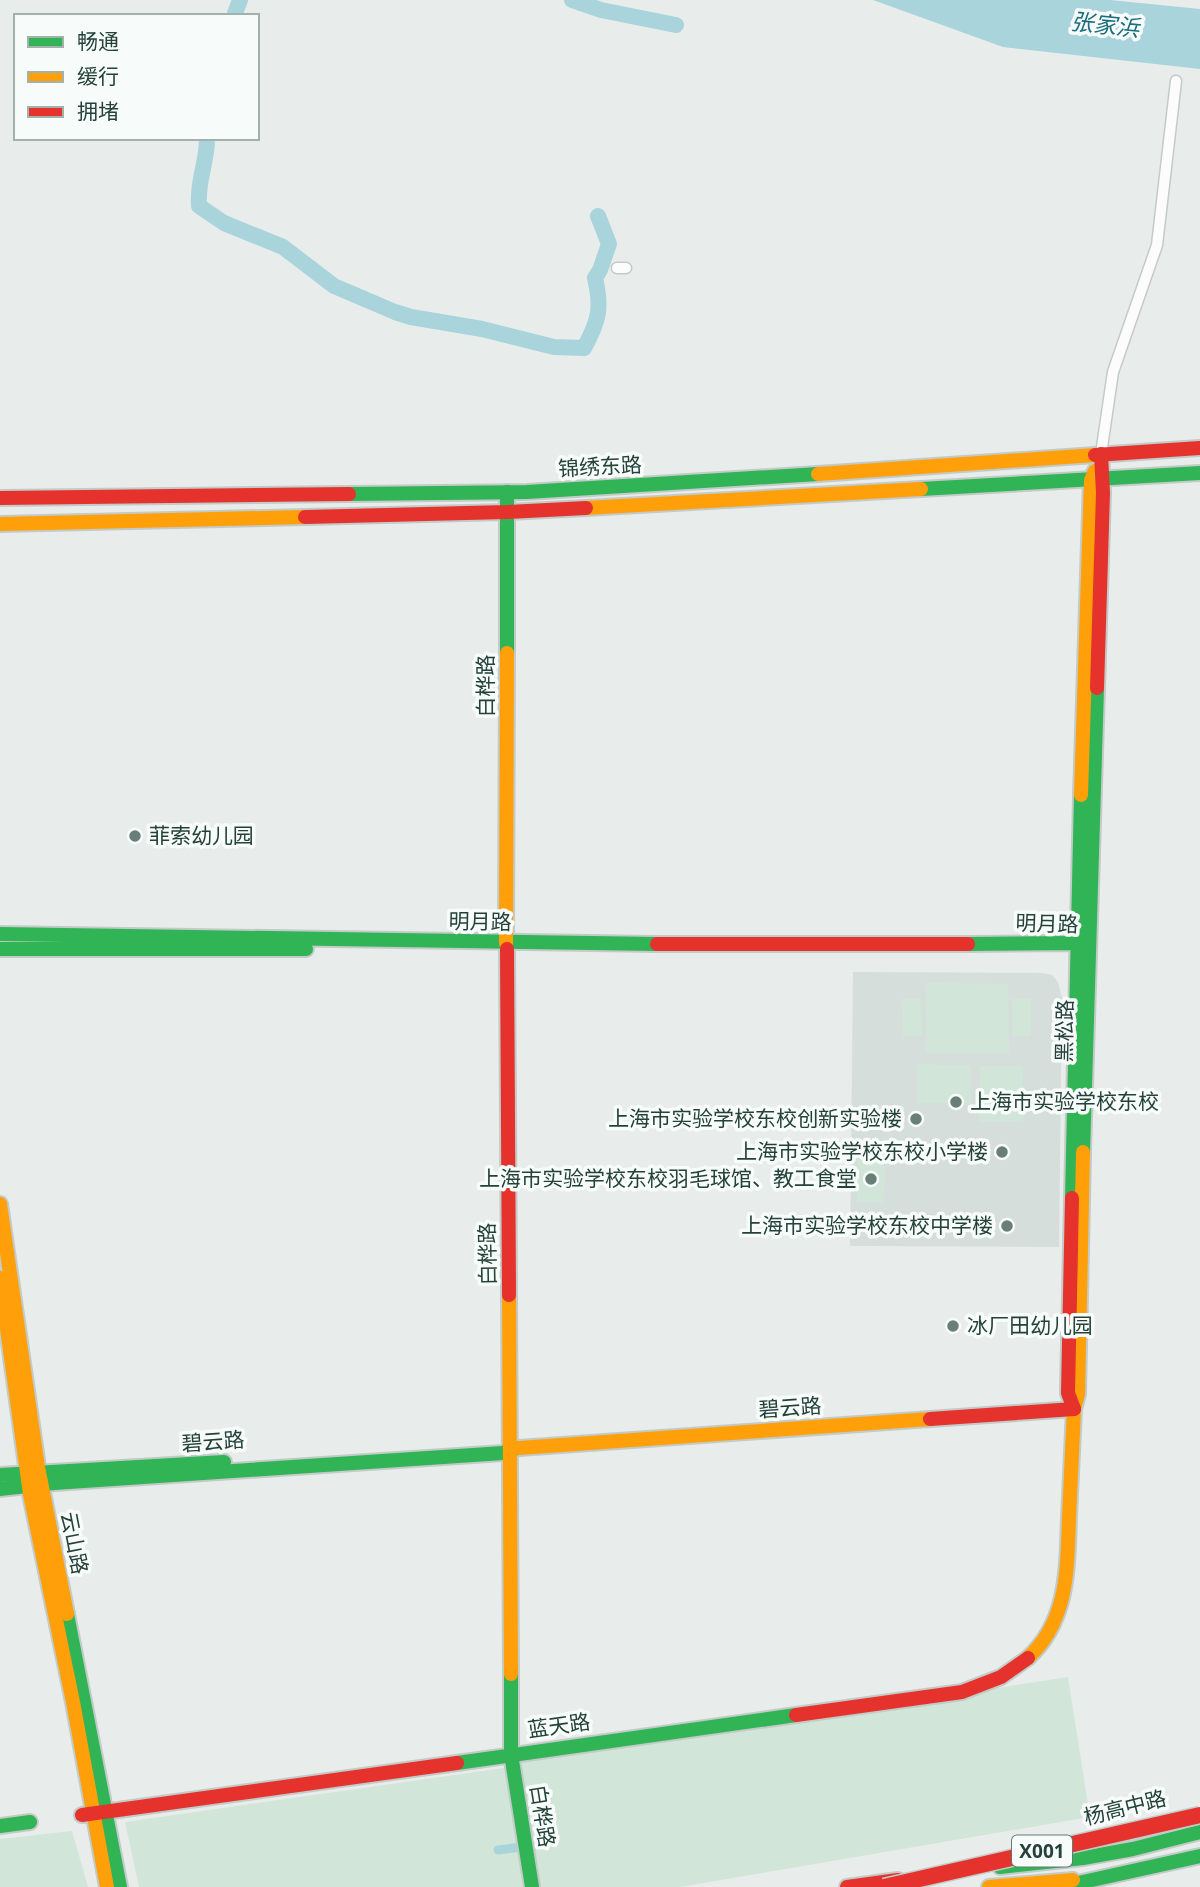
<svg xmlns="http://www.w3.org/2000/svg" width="1200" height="1887" font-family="'Open Sans','Noto Sans SC',sans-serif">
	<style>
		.built { fill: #d6dedb }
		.green { fill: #d1e6d8 }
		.water { fill: #a9d4db }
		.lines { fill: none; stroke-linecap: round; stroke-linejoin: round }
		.canal { stroke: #a9d4db; stroke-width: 9 }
		.river { stroke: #a9d4db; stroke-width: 16 }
		.street-casing { stroke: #c5cac8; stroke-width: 13 }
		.fast-casing { stroke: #c3cbc8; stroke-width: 18 }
		.slow-casing { stroke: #c3cbc8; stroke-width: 18 }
		.jam-casing { stroke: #c3cbc8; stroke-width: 18 }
		.street { stroke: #fcfcfc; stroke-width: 10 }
		.fast { stroke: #30b455; stroke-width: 14 }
		.slow { stroke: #ff9f0a; stroke-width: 14 }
		.jam { stroke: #e5322d; stroke-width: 14 }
		.jam-bridge-casing { stroke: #c3ccc9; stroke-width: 19; stroke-linecap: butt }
		.jam-bridge { stroke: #e5322d; stroke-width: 16 }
		.poi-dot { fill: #697e78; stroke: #f7fbf9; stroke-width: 2.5 }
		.labels { text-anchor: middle; stroke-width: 7; stroke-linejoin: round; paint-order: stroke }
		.shield { fill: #f7fbf9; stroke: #637a73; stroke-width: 2 }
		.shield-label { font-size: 19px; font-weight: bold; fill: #24423a }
		.street-label { font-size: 21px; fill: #24423a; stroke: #f7fbf9 }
		.poi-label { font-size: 21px; fill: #24423a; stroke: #f7fbf9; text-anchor: end }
		.water-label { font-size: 23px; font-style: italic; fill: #1c6f80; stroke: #f7fbf9 }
	</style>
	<rect width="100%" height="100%" fill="#e8edeb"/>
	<path class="built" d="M 853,972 L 1043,973 L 1052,975 L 1058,982 L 1062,998 L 1059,1247 L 850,1246 Z"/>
	<g class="green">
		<path d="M 926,983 L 1008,984 L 1009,1053 L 926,1053 Z"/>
		<path d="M 902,999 L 921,999 L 922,1036 L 903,1036 Z"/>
		<path d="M 1012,999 L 1031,999 L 1031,1036 L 1013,1036 Z"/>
		<path d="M 917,1064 L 970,1066 L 971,1103 L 918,1103 Z"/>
		<path d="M 980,1066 L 1023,1066 L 1022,1122 L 979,1122 Z"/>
		<path d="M 872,1144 C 891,1155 884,1182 883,1202 L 857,1203 L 858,1150 Z"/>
		<path d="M 1068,1677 L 1090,1817 L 680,1887 L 532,1887 L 519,1762 Z"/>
		<path d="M 510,1767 L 523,1887 L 139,1887 L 125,1822 Z"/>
		<path d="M 72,1831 L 88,1887 L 0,1887 L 0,1839 Z"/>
	</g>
	<path class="water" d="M 873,0 L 1110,0 L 1200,9 L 1200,69 L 1003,47 Z"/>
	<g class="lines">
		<path class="canal" d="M 498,1850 L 545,1844"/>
		<g class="river">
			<path d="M 572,0 L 601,10 L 676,25"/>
			<path d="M 234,16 L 240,0"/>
			<path d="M 207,138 C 207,165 197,179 199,206 L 224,223 L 283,247 L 334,286 L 395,312 L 411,317 L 482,329 L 554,347 L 584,348 C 599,321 602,308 595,278 L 600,270 L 609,244 L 598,216"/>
		</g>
		<defs>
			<g id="street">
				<path d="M 617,268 L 626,268"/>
				<path d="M 1101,454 L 1113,372 L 1157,245 L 1176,81"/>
			</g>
			<g id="fast">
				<path d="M 921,489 L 1200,473"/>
				<path d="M 349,494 L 527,492 L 818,474"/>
				<path d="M 507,653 L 507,492"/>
				<path d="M 0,934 L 657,944"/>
				<path d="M 968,944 L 1076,943 L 1088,946"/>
				<path d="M 0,949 L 306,949"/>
				<path d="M 1083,1152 L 1097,688"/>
				<path d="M 1072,1198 L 1081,795"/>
				<path d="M 0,1475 L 224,1462"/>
				<path d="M 0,1489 L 54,1483 L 503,1453 L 510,1449 L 519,1448"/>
				<path d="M 67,1614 L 120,1887"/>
				<path d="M 511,1674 L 511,1754 L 532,1887"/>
				<path d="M 457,1763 L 796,1715"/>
				<path d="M 0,1826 L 30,1822"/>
				<path d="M 1000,1867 L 1083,1858 L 1133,1849 L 1200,1832"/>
				<path d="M 1060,1887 L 1200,1856"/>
			</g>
			<g id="slow">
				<path d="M 818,474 L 1095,455"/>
				<path d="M 586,508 L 921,489"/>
				<path d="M 0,524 L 305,517"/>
				<path d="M 1081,795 L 1091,480 L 1095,471"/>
				<path d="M 506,943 L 507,653"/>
				<path d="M 0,1204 L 38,1467 L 67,1614"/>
				<path d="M 0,1278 L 30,1494 L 73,1702 L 107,1887"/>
				<path d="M 509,1295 L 511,1674"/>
				<path d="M 519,1448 L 930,1419"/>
				<path d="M 1028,1658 C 1069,1620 1067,1568 1069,1517 C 1071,1481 1072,1445 1074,1409 L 1078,1394 L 1083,1152"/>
				<path d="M 989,1887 L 1073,1880"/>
			</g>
			<g id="jam">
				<path d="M 1095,455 L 1200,448"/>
				<path d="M 0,498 L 349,494"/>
				<path d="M 305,517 L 507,512 L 586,508"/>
				<path d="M 1097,688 L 1103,493 L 1101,454"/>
				<path d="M 657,944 L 968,944"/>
				<path d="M 507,949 L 509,1295"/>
				<path d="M 1072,1198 L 1068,1393 L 1074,1409"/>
				<path d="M 930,1419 L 1074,1409"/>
				<path d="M 796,1715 L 962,1692 L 1001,1677 L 1028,1658"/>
				<path d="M 82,1815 L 457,1763"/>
				<path d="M 847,1887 L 898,1880"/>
			</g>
		</defs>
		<use href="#street" class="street-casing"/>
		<use href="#fast" class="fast-casing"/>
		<use href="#slow" class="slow-casing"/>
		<use href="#jam" class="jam-casing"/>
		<use href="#street" class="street"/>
		<use href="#fast" class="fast"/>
		<use href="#slow" class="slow"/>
		<use href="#jam" class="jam"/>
		<defs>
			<path id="jam-bridge" d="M 884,1887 L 1200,1815"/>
		</defs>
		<use href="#jam-bridge" class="jam-bridge-casing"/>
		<use href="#jam-bridge" class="jam-bridge"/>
	</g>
	<g class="poi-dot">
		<circle cx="135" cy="836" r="7"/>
		<circle cx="956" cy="1102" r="7"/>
		<circle cx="916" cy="1119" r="7"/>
		<circle cx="1002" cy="1152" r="7"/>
		<circle cx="871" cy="1179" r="7"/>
		<circle cx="1007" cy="1226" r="7"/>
		<circle cx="953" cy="1326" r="7"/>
	</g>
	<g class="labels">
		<rect class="shield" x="1012" y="1835.5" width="60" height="31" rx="5"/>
		<g class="shield-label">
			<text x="1042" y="1858">X001</text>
		</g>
		<g class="street-label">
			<text transform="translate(600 467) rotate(-3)" y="7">锦绣东路</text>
			<text transform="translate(486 686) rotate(-90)" y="7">白桦路</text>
			<text transform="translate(480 922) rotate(1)" y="7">明月路</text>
			<text transform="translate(1047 924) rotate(2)" y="7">明月路</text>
			<text transform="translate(1065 1031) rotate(-89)" y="7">黑松路</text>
			<text transform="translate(488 1254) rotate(-91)" y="7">白桦路</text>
			<text transform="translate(790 1408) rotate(-4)" y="7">碧云路</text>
			<text transform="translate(213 1442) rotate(-4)" y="7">碧云路</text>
			<text transform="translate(74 1543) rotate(79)" y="7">云山路</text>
			<text transform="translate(559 1726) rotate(-8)" y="7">蓝天路</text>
			<text transform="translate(1125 1808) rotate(-14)" y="7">杨高中路</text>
			<text transform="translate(542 1816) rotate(81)" y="7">白桦路</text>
		</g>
		<g class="poi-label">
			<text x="149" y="843" text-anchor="start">菲索幼儿园</text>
			<text x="970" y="1109" text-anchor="start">上海市实验学校东校</text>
			<text x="902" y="1126">上海市实验学校东校创新实验楼</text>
			<text x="988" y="1159">上海市实验学校东校小学楼</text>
			<text x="857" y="1186">上海市实验学校东校羽毛球馆、教工食堂</text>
			<text x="993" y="1233">上海市实验学校东校中学楼</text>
			<text x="967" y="1333" text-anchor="start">冰厂田幼儿园</text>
		</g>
		<g class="water-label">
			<text transform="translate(1105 25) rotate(6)" y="8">张家浜</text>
		</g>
	</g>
	<rect x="14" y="14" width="245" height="126" fill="#f7fbf9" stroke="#a3b1ad" stroke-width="2"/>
	<rect x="28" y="37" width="35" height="10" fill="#30b455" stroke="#a3b1ad" stroke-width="2"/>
	<text x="77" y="49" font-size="21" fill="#24423a">畅通</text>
	<rect x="28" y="72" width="35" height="10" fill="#ff9f0a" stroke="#a3b1ad" stroke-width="2"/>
	<text x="77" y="84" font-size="21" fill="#24423a">缓行</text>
	<rect x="28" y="107" width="35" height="10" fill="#e5322d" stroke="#a3b1ad" stroke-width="2"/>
	<text x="77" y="119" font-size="21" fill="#24423a">拥堵</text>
</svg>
